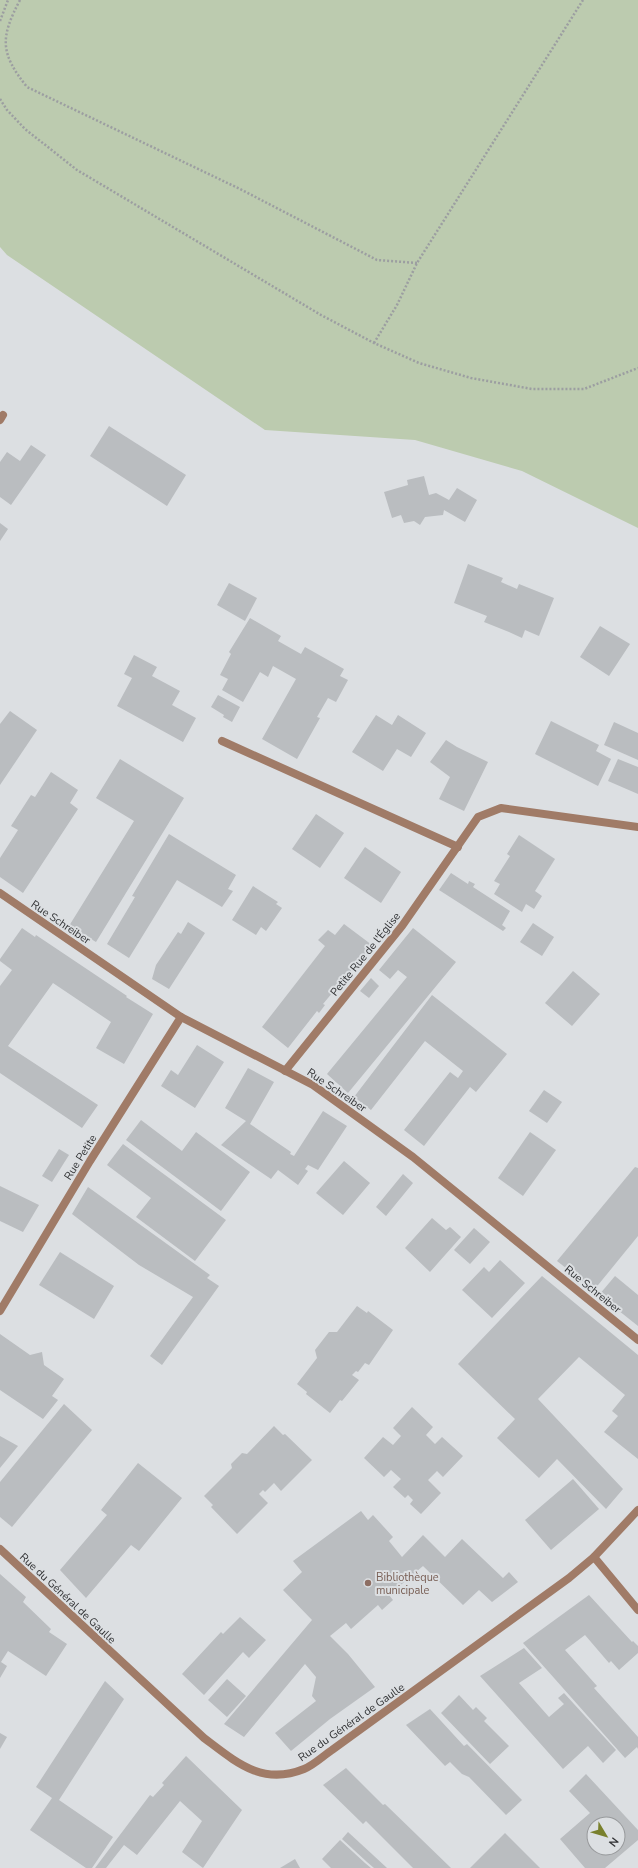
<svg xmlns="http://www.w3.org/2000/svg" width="638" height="1868" font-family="'Nunito Sans',sans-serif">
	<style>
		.green { fill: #bccbaf }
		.building { fill: #babdc0; fill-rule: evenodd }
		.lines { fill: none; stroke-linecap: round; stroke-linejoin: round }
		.path { stroke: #9c9ea1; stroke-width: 2.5; stroke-dasharray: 2 2; stroke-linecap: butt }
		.minor { stroke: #a07b67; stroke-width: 8 }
		.tertiary { stroke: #a07b67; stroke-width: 8 }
		.education-dot { fill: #8d6e63; stroke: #dcdfe2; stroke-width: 1.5 }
		.labels { text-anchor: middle; stroke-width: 4; stroke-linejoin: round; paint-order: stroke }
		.street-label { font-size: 11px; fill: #313234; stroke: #dcdfe2 }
		.education-label { font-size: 11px; fill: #785e54; stroke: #dcdfe2; text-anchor: start }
	</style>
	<rect width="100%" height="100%" fill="#dcdfe2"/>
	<path class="green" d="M 0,0 L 638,0 L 638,528 L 522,471 L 415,440 L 265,430 L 7,255 L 0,247 Z"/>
	<g class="building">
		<path d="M 109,426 L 186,475 L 167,506 L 90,456 Z"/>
		<path d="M 31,445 L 46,455 L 11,505 L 0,497 L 0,462 L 7,452 L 20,461 Z"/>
		<path d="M 424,476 L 429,495 L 436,493 L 449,500 L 457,488 L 477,500 L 465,522 L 444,510 L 443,515 L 425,517 L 420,525 L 414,521 L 404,523 L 401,515 L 392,518 L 384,492 L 408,485 L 407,480 Z"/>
		<path d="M 0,523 L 8,529 L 0,541 Z"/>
		<path d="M 468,564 L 503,578 L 501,582 L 517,589 L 519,584 L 554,598 L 539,636 L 525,630 L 522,638 L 509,632 L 484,622 L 487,616 L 454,603 Z"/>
		<path d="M 229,583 L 257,598 L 245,621 L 217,605 Z"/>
		<path d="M 250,618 L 281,636 L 278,641 L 301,654 L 305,647 L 344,669 L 340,676 L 348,680 L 336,702 L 328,698 L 317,717 L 320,718 L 297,759 L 262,739 L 296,679 L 273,666 L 268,677 L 260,672 L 243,702 L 222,690 L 228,679 L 220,675 L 231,654 L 229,652 Z"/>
		<path d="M 600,626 L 630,644 L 609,676 L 580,657 Z"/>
		<path d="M 134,655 L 157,667 L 152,676 L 180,691 L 172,705 L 196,718 L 183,742 L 117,706 L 132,678 L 124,674 Z"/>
		<path d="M 218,695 L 240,707 L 232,722 L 223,717 L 224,715 L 211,707 Z"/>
		<path d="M 10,711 L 37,730 L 0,785 L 0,724 Z"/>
		<path d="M 376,715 L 392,725 L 398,715 L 426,733 L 411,757 L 397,749 L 383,771 L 352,752 Z"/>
		<path d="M 551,721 L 599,745 L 596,751 L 611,759 L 598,786 L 535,754 Z"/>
		<path d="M 614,722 L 638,733 L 638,760 L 604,745 Z"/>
		<path d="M 446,740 L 457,747 L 488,762 L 464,811 L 439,799 L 450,777 L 430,762 Z"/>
		<path d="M 120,759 L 184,798 L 96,942 L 69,926 L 134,821 L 96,798 Z"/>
		<path d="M 618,759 L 638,767 L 638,794 L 608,781 Z"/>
		<path d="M 51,772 L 78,790 L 70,803 L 78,809 L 23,893 L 0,877 L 0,858 L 18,830 L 11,826 L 31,795 L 35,797 Z"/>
		<path d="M 316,814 L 344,833 L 320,868 L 292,849 Z"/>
		<path d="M 169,834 L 236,875 L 228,889 L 233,891 L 222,907 L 177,880 L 129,958 L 107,944 L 135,897 L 132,896 Z"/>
		<path d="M 519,835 L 555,859 L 535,891 L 542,896 L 534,909 L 526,904 L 522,912 L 494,894 L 500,884 L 494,881 L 510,856 L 507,854 Z"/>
		<path d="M 365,847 L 401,872 L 381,903 L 344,878 Z"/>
		<path d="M 451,873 L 468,884 L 469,881 L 475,884 L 473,887 L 510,911 L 502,925 L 506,928 L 503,931 L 439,890 Z"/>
		<path d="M 253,886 L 278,902 L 276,904 L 282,908 L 266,931 L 261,927 L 256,935 L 232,920 Z"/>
		<path d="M 188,922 L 205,933 L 169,989 L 152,979 L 156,965 L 178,932 L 181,934 Z"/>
		<path d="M 533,923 L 554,937 L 542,956 L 520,942 Z"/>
		<path d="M 344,924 L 372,945 L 323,1004 L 325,1005 L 319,1013 L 317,1011 L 288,1048 L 262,1027 L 325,946 L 318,940 L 328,930 L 335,935 Z"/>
		<path d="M 22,928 L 35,937 L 36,935 L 127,996 L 126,997 L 153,1014 L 124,1064 L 96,1048 L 111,1022 L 53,983 L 8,1046 L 98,1105 L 82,1128 L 0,1073 L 0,986 L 12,970 L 0,961 L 0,959 Z"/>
		<path d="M 413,928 L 456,962 L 348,1093 L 327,1074 L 407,977 L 398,970 L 390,979 L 379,970 Z"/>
		<path d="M 573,971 L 600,994 L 572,1026 L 545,1003 Z"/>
		<path d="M 371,978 L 379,986 L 369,998 L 360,991 Z"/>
		<path d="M 432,995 L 507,1054 L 476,1092 L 470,1087 L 424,1146 L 404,1130 L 450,1072 L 458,1078 L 463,1071 L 425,1041 L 371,1110 L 354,1097 Z"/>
		<path d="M 197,1045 L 224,1062 L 195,1108 L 161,1086 L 171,1070 L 178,1075 Z"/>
		<path d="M 248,1068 L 274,1082 L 250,1124 L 291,1152 L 290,1154 L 294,1156 L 323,1111 L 347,1126 L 318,1170 L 308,1165 L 305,1169 L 308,1171 L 298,1185 L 278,1170 L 271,1179 L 221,1145 L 246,1121 L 225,1108 Z"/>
		<path d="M 544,1090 L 562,1102 L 547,1123 L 529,1111 Z"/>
		<path d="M 141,1120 L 182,1151 L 196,1132 L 250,1172 L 221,1211 L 126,1140 Z"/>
		<path d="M 530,1132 L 556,1150 L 523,1196 L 498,1178 Z"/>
		<path d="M 123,1144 L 226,1220 L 195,1261 L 136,1217 L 151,1198 L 107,1165 Z"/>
		<path d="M 59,1149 L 69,1155 L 52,1182 L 42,1176 Z"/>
		<path d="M 344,1161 L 370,1183 L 343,1215 L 316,1193 Z"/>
		<path d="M 635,1167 L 638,1168 L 638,1236 L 594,1290 L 557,1261 Z"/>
		<path d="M 403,1174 L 413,1183 L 386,1216 L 376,1207 Z"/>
		<path d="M 0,1186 L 39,1205 L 23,1232 L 0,1221 Z"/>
		<path d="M 88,1187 L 210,1275 L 207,1278 L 219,1286 L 162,1365 L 150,1356 L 193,1297 L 139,1265 L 72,1214 Z"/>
		<path d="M 432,1218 L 446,1230 L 450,1227 L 461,1237 L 430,1272 L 405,1248 Z"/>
		<path d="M 474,1228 L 490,1242 L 470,1264 L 454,1250 Z"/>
		<path d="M 60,1252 L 114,1286 L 94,1319 L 39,1285 Z"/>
		<path d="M 500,1260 L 525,1283 L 492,1318 L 462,1290 L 484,1267 L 489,1272 Z"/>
		<path d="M 542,1276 L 638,1355 L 638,1459 L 604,1432 L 618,1416 L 612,1411 L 625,1395 L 579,1357 L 538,1399 L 623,1489 L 606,1509 L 557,1459 L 539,1478 L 497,1438 L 515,1419 L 458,1364 Z"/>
		<path d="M 615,1276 L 638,1295 L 638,1326 L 599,1295 Z"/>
		<path d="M 357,1306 L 367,1313 L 368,1311 L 393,1330 L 369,1365 L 365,1363 L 358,1372 L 356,1371 L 352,1375 L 359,1380 L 342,1401 L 340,1400 L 330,1413 L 306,1394 L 307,1392 L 297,1384 L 317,1358 L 315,1350 L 329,1332 L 337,1332 Z"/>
		<path d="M 0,1334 L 30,1355 L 42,1352 L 44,1365 L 64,1379 L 52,1396 L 58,1400 L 43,1419 L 0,1390 Z"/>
		<path d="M 64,1404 L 92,1430 L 12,1527 L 0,1517 L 0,1482 Z"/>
		<path d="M 412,1407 L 433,1427 L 426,1435 L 435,1444 L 442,1437 L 463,1456 L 443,1477 L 437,1471 L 428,1480 L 441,1493 L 421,1514 L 410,1504 L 413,1500 L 408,1495 L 405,1498 L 393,1487 L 401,1479 L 391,1470 L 384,1477 L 364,1458 L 383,1437 L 393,1445 L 401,1436 L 393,1428 Z"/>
		<path d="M 274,1426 L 283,1435 L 285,1434 L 312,1460 L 281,1491 L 274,1483 L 265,1492 L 263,1490 L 259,1494 L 268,1503 L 237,1534 L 211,1507 L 213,1505 L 204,1496 L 232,1468 L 231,1464 L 242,1453 L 247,1454 Z"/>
		<path d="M 0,1436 L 18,1446 L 0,1468 Z"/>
		<path d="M 138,1463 L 182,1498 L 139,1551 L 131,1545 L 86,1598 L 60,1570 L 107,1515 L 101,1510 Z"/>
		<path d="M 573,1479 L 599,1509 L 551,1550 L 525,1520 Z"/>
		<path d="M 361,1511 L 368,1520 L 373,1515 L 393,1537 L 389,1541 L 402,1557 L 423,1535 L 445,1557 L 462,1539 L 503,1578 L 509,1572 L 518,1582 L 492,1602 L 479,1590 L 463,1605 L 423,1566 L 389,1595 L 393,1600 L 382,1610 L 378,1605 L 351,1629 L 346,1623 L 330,1636 L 348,1654 L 375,1687 L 330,1719 L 291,1751 L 275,1733 L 316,1701 L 312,1696 L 316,1677 L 305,1664 L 244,1737 L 224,1724 L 312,1620 L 283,1590 L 302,1572 L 293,1561 Z"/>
		<path d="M 0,1574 L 26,1597 L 23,1602 L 51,1629 L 49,1632 L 67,1644 L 46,1676 L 8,1651 L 1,1662 L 7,1666 L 0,1678 Z"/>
		<path d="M 589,1595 L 632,1642 L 633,1641 L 638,1646 L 638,1653 L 619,1670 L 611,1661 L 609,1663 L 585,1635 L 565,1650 L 597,1686 L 594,1688 L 638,1737 L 638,1749 L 637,1747 L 625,1758 L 523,1643 Z"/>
		<path d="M 240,1617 L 266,1640 L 249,1658 L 243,1652 L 204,1695 L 182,1674 L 221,1632 L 223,1634 Z"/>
		<path d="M 524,1648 L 542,1668 L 519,1683 L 549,1717 L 564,1704 L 558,1698 L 564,1693 L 616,1750 L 603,1763 L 588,1746 L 563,1769 L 480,1676 Z"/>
		<path d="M 227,1679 L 246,1696 L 227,1717 L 208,1700 Z"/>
		<path d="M 105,1681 L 124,1699 L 59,1800 L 113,1837 L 92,1868 L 86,1868 L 30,1830 L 52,1798 L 36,1787 Z"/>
		<path d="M 459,1695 L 473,1710 L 476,1707 L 487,1718 L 484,1721 L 509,1746 L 490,1764 L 441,1713 Z"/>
		<path d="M 430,1709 L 464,1746 L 467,1744 L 522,1800 L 506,1815 L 469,1777 L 462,1774 L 450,1762 L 445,1766 L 406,1725 Z"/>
		<path d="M 0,1733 L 7,1737 L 0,1749 Z"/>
		<path d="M 186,1756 L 242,1810 L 203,1868 L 182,1852 L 202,1821 L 180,1801 L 137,1855 L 124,1845 L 106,1868 L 95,1868 L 150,1795 L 153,1797 L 164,1785 L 162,1783 Z"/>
		<path d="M 346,1768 L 383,1805 L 385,1804 L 451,1868 L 413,1868 L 366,1821 L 363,1824 L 323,1785 Z"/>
		<path d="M 586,1774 L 638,1830 L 638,1840 L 605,1868 L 585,1868 L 560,1839 L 590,1813 L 569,1791 ZM 594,1824 L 618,1824 L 618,1848 L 594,1848 Z"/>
		<path d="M 348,1832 L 373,1855 L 387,1868 L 374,1868 L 367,1862 L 342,1839 Z"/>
		<path d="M 505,1833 L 540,1868 L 470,1868 Z"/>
		<path d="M 340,1840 L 365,1863 L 371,1868 L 331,1868 L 322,1859 Z"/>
		<path d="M 295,1859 L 300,1868 L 280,1868 Z"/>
	</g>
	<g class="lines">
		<g class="path">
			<path d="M 20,0 C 0,38 0,53 27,87 L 240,189 L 377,260 L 417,263"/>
			<path d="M 0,21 L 8,0"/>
			<path d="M 0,99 L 7,110 L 25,129 L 77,170 L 321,315 L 374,343 L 419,363 L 471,378 L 532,389 L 584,389 L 638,368"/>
			<path d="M 374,343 L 397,305 L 417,263 L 583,0"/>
		</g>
		<g class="minor">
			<path d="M 0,420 L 3,415"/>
			<path d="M 222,741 L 458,847"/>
			<path d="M 0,893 L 181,1017 L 313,1085 L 413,1157 L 638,1340"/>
			<path d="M 285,1071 L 402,926 L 478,817 L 501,808 L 638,827"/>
			<path d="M 0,1311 L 90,1161 L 181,1017"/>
			<path d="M 594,1557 L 638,1610"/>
		</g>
		<path class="tertiary" d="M 0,1549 L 204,1738 C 236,1762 262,1786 304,1769 C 314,1765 323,1756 332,1750 L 569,1578 L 594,1557 L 638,1510"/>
	</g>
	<circle class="education-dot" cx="368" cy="1583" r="4"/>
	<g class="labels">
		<g class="street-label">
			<text transform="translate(61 922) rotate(34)" y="4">Rue Schreiber</text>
			<text transform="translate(365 954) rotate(-51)" y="4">Petite Rue de l'Église</text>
			<text transform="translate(337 1090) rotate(34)" y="4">Rue Schreiber</text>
			<text transform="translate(80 1157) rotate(-58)" y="4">Rue Petite</text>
			<text transform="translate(593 1289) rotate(39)" y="4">Rue Schreiber</text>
			<text transform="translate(68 1598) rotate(43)" y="4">Rue du Général de Gaulle</text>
			<text transform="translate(351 1722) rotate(-35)" y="4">Rue du Général de Gaulle</text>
		</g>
		<g class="education-label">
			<text x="376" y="1581">Bibliothèque<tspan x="376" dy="13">municipale</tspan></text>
		</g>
	</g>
	<g transform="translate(606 1836) rotate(128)"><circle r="19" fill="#dcdfe2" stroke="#989a9c"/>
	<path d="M0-3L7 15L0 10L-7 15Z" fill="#79802c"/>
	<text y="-6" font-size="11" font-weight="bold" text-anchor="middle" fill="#313234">N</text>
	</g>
</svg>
